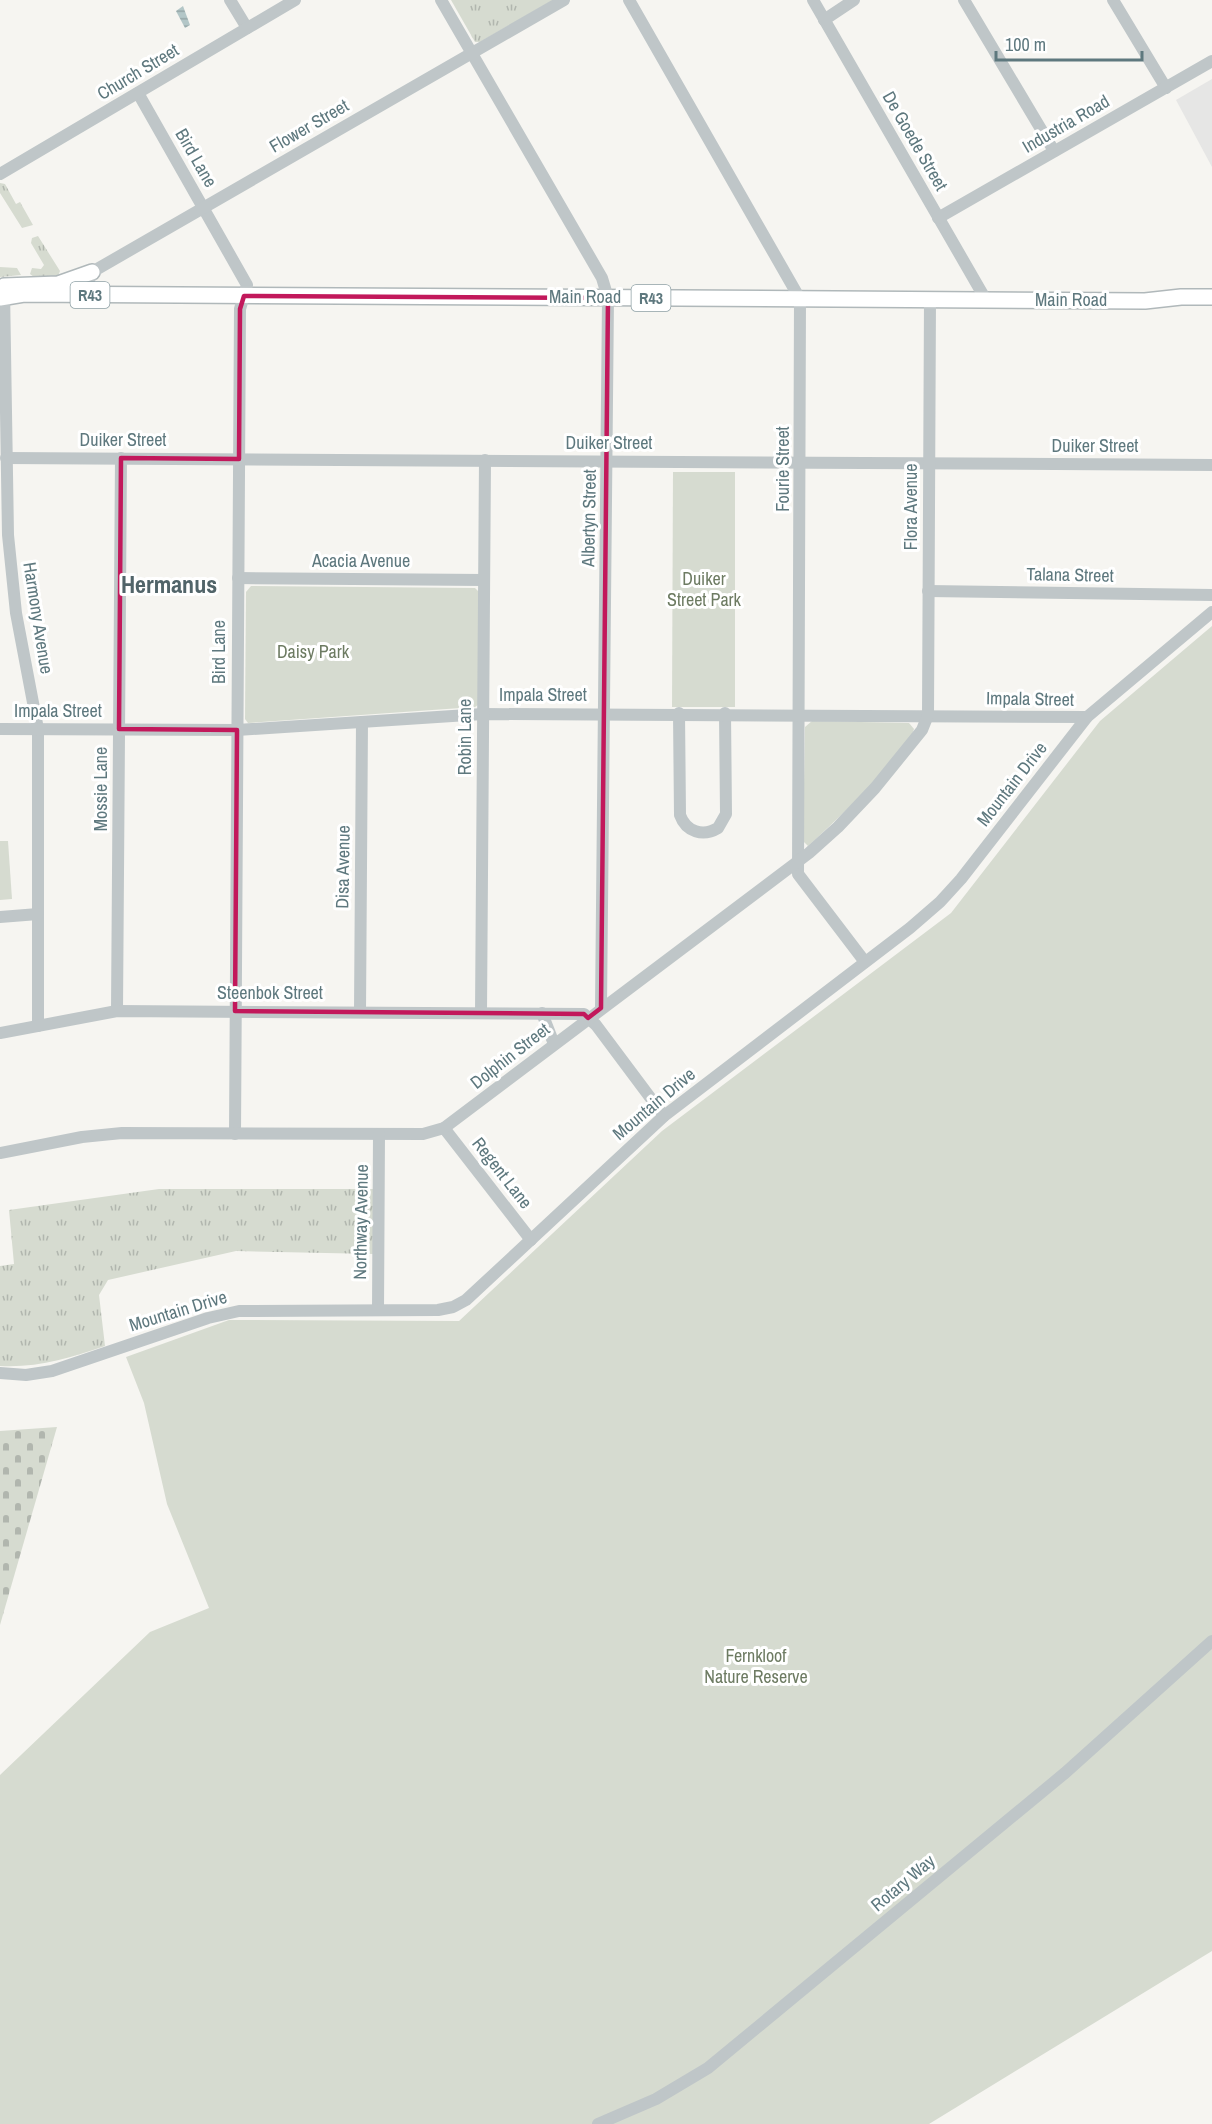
<svg xmlns="http://www.w3.org/2000/svg" width="1212" height="2124" font-family="'Archivo Narrow',sans-serif">
	<style>
		.built { fill: #e6e6e5 }
		.grass { fill: url(#grass-tufts) }
		.cemetery { fill: url(#cemetery-stones) }
		.green { fill: #d6dbd0 }
		.water { fill: url(#water-rules) }
		.lines { fill: none; stroke-linecap: round; stroke-linejoin: round }
		.major-casing { stroke: #b0b8ba; stroke-width: 18 }
		.minor { stroke: #bfc6c8; stroke-width: 12 }
		.major { stroke: #fff; stroke-width: 15 }
		.marked { fill: none; stroke: #c2185b; stroke-width: 4.5; stroke-linejoin: round }
		.labels { text-anchor: middle; stroke-width: 6; stroke-linejoin: round; paint-order: stroke }
		.shield { fill: #fff; stroke: #8ea0a5; stroke-width: 1.5 }
		.shield-label { font-size: 16px; font-weight: bold; fill: #5e787e }
		.street-label { font-size: 18px; fill: #5e787e; stroke: #fff }
		.park-label { font-size: 18px; fill: #6d7b62; stroke: #fff }
		.district-label { font-size: 24px; font-weight: bold; fill: #516469; stroke: #fff }
	</style>
	<defs>
		<pattern id="grass-tufts" width="24" height="20" patternUnits="userSpaceOnUse" patternTransform="scale(1.5)"><rect width="24" height="20" fill="#d6dbd0"/><path d="M3 7l-1-3M5 7V3M7 7l1-3M15 17l-1-3M17 17v-4M19 17l1-3" fill="none" stroke="#b1b6ae"/></pattern>
		<pattern id="cemetery-stones" width="16" height="16" patternUnits="userSpaceOnUse" patternTransform="scale(1.5)"><rect width="16" height="16" fill="#d6dbd0"/><path d="M2 7V4a2 2 0 0 1 4 0v3zM10 15v-3a2 2 0 0 1 4 0v3z" fill="#b1b6ae"/></pattern>
		<pattern id="water-rules" width="6" height="5" patternUnits="userSpaceOnUse" patternTransform="scale(1.5)"><rect width="6" height="5" fill="#b3c6c7"/><path d="M0 2.5h6" fill="none" stroke="#95a6a7"/></pattern>
	</defs>
	<rect width="100%" height="100%" fill="#f6f5f1"/>
	<path class="built" d="M 1212,79 L 1212,167 L 1176,100 Z"/>
	<g class="grass">
		<path d="M 451,0 L 553,0 L 480,42 L 475,42 Z"/>
		<path d="M 0,183 L 5,184 L 16,204 L 20,202 L 33,225 L 22,228 L 0,193 Z"/>
		<path d="M 38,236 L 60,271 L 58,276 L 34,277 L 30,274 L 32,268 L 41,269 L 44,265 L 31,243 L 32,238 Z"/>
		<path d="M 0,267 L 17,268 L 21,275 L 0,277 Z"/>
		<path d="M 159,1189 L 374,1189 L 373,1254 L 236,1251 L 108,1280 L 99,1295 L 105,1346 C 70,1358 37,1368 0,1366 L 0,1266 L 14,1264 L 9,1210 Z"/>
	</g>
	<path class="cemetery" d="M 57,1427 L 0,1625 L 0,1431 Z"/>
	<g class="green">
		<path d="M 673,472 L 735,472 L 735,707 L 672,707 Z"/>
		<path d="M 251,586 L 475,588 L 479,592 L 478,705 L 475,707 L 248,723 L 245,719 L 246,592 Z"/>
		<path d="M 1212,626 L 1212,1951 L 929,2124 L 0,2124 L 0,1775 L 150,1632 L 209,1608 L 167,1504 L 144,1403 L 126,1357 L 229,1320 L 459,1321 L 662,1131 L 951,913 L 1100,721 Z"/>
		<path d="M 812,721 L 909,723 L 914,729 C 907,755 831,825 808,846 L 803,841 L 805,727 Z"/>
		<path d="M 0,841 L 8,841 L 12,899 L 0,900 Z"/>
	</g>
	<path class="water" d="M 183,6 L 190,25 L 185,28 L 176,11 Z"/>
	<g class="lines">
		<defs>
			<g id="major">
				<path d="M 4,286 L 58,284 L 92,272"/>
				<path d="M 0,298 L 24,294 L 1145,301 L 1181,297 L 1212,297"/>
			</g>
		</defs>
		<use href="#major" class="major-casing"/>
		<g class="minor">
			<path d="M 230,0 L 247,28"/>
			<path d="M 441,0 L 602,278 L 608,298 L 601,1008"/>
			<path d="M 629,0 L 800,299 L 798,874 L 865,962"/>
			<path d="M 813,0 L 986,300"/>
			<path d="M 964,0 L 1054,151"/>
			<path d="M 1113,0 L 1166,88"/>
			<path d="M 824,20 L 854,0"/>
			<path d="M 138,93 L 247,285 L 240,309 L 235,1134"/>
			<path d="M 0,174 L 295,0"/>
			<path d="M 938,218 L 1212,61"/>
			<path d="M 4,289 L 8,535 L 16,613 L 38,729 L 38,1026"/>
			<path d="M 89,295 L 87,285 L 92,272 L 564,0"/>
			<path d="M 6,458 L 1212,465"/>
			<path d="M 238,578 L 484,580"/>
			<path d="M 928,591 L 1212,595"/>
			<path d="M 679,713 L 680,815 C 686,832 703,837 718,828 L 726,814 L 725,713"/>
			<path d="M 0,729 L 237,730 L 483,714 L 1087,717"/>
			<path d="M 0,917 L 38,914"/>
			<path d="M 117,1011 L 121,458"/>
			<path d="M 360,1012 L 362,722"/>
			<path d="M 481,1013 L 485,460"/>
			<path d="M 542,1013 L 554,1044"/>
			<path d="M 0,1033 L 117,1011 L 584,1014 L 596,1025 L 664,1116"/>
			<path d="M 444,1128 L 531,1240"/>
			<path d="M 0,1153 L 82,1137 L 122,1133 L 423,1134 L 444,1128 L 809,853 L 838,827 L 875,788 L 922,730 L 928,715 L 930,299"/>
			<path d="M 378,1310 L 379,1134"/>
			<path d="M 0,1373 L 26,1375 L 52,1371 L 208,1318 L 239,1311 L 438,1310 L 453,1307 L 466,1300 L 664,1116 L 910,928 L 940,902 L 961,879 L 1087,717 L 1212,612"/>
			<path d="M 598,2124 L 656,2099 L 708,2068 L 1065,1773 L 1212,1641"/>
		</g>
		<use href="#major" class="major"/>
	</g>
	<path class="marked" d="M 244,296 L 608,298 L 601,1008 L 588,1018 L 584,1014 L 235,1011 L 237,730 L 119,729 L 121,458 L 239,459 L 240,309 Z"/>
	<g class="labels">
		<g class="shield">
			<rect x="70.5" y="282" width="39" height="26" rx="4.5"/>
			<rect x="631.5" y="285" width="39" height="26" rx="4.5"/>
		</g>
		<g class="shield-label">
			<text x="90" y="301">R43</text>
			<text x="651" y="304">R43</text>
		</g>
		<g class="street-label">
			<text transform="translate(138 72) rotate(-31)" y="6">Church Street</text>
			<text transform="translate(1066 124) rotate(-30)" y="6">Industria Road</text>
			<text transform="translate(309 126) rotate(-30)" y="6">Flower Street</text>
			<text transform="translate(915 141) rotate(60)" y="6">De Goede Street</text>
			<text transform="translate(196 158) rotate(60)" y="6">Bird Lane</text>
			<text x="585" y="303">Main Road</text>
			<text x="1071" y="306">Main Road</text>
			<text x="123" y="446">Duiker Street</text>
			<text x="609" y="449">Duiker Street</text>
			<text x="1095" y="452">Duiker Street</text>
			<text transform="translate(783 469) rotate(-90)" y="6">Fourie Street</text>
			<text transform="translate(911 507) rotate(-90)" y="6">Flora Avenue</text>
			<text transform="translate(589 518) rotate(-89)" y="6">Albertyn Street</text>
			<text x="361" y="567">Acacia Avenue</text>
			<text transform="translate(1070 575) rotate(1)" y="6">Talana Street</text>
			<text transform="translate(38 618) rotate(81)" y="6">Harmony Avenue</text>
			<text transform="translate(219 652) rotate(-90)" y="6">Bird Lane</text>
			<text x="543" y="701">Impala Street</text>
			<text transform="translate(1030 699) rotate(1)" y="6">Impala Street</text>
			<text x="58" y="717">Impala Street</text>
			<text transform="translate(465 737) rotate(-90)" y="6">Robin Lane</text>
			<text transform="translate(1012 784) rotate(-52)" y="6">Mountain Drive</text>
			<text transform="translate(101 789) rotate(-90)" y="6">Mossie Lane</text>
			<text transform="translate(343 867) rotate(-89)" y="6">Disa Avenue</text>
			<text x="270" y="999">Steenbok Street</text>
			<text transform="translate(510 1056) rotate(-38)" y="6">Dolphin Street</text>
			<text transform="translate(654 1104) rotate(-40)" y="6">Mountain Drive</text>
			<text transform="translate(502 1173) rotate(52)" y="6">Regent Lane</text>
			<text transform="translate(361 1222) rotate(-89)" y="6">Northway Avenue</text>
			<text transform="translate(178 1311) rotate(-17)" y="6">Mountain Drive</text>
			<text transform="translate(903 1883) rotate(-40)" y="6">Rotary Way</text>
		</g>
		<g class="park-label">
			<text x="704" y="585">Duiker<tspan x="704" dy="21">Street Park</tspan></text>
			<text x="313" y="658">Daisy Park</text>
			<text x="756" y="1662">Fernkloof<tspan x="756" dy="21">Nature Reserve</tspan></text>
		</g>
		<g class="district-label">
			<text x="169" y="593">Hermanus</text>
		</g>
	</g>
	<path d="M996 51v9h146v-9" fill="none" stroke="#5e787e" stroke-width="3"/>
	<text x="1005" y="51" font-size="18" fill="#5e787e" stroke="#ffffff" stroke-width="4.5" paint-order="stroke">100 m</text>
</svg>
